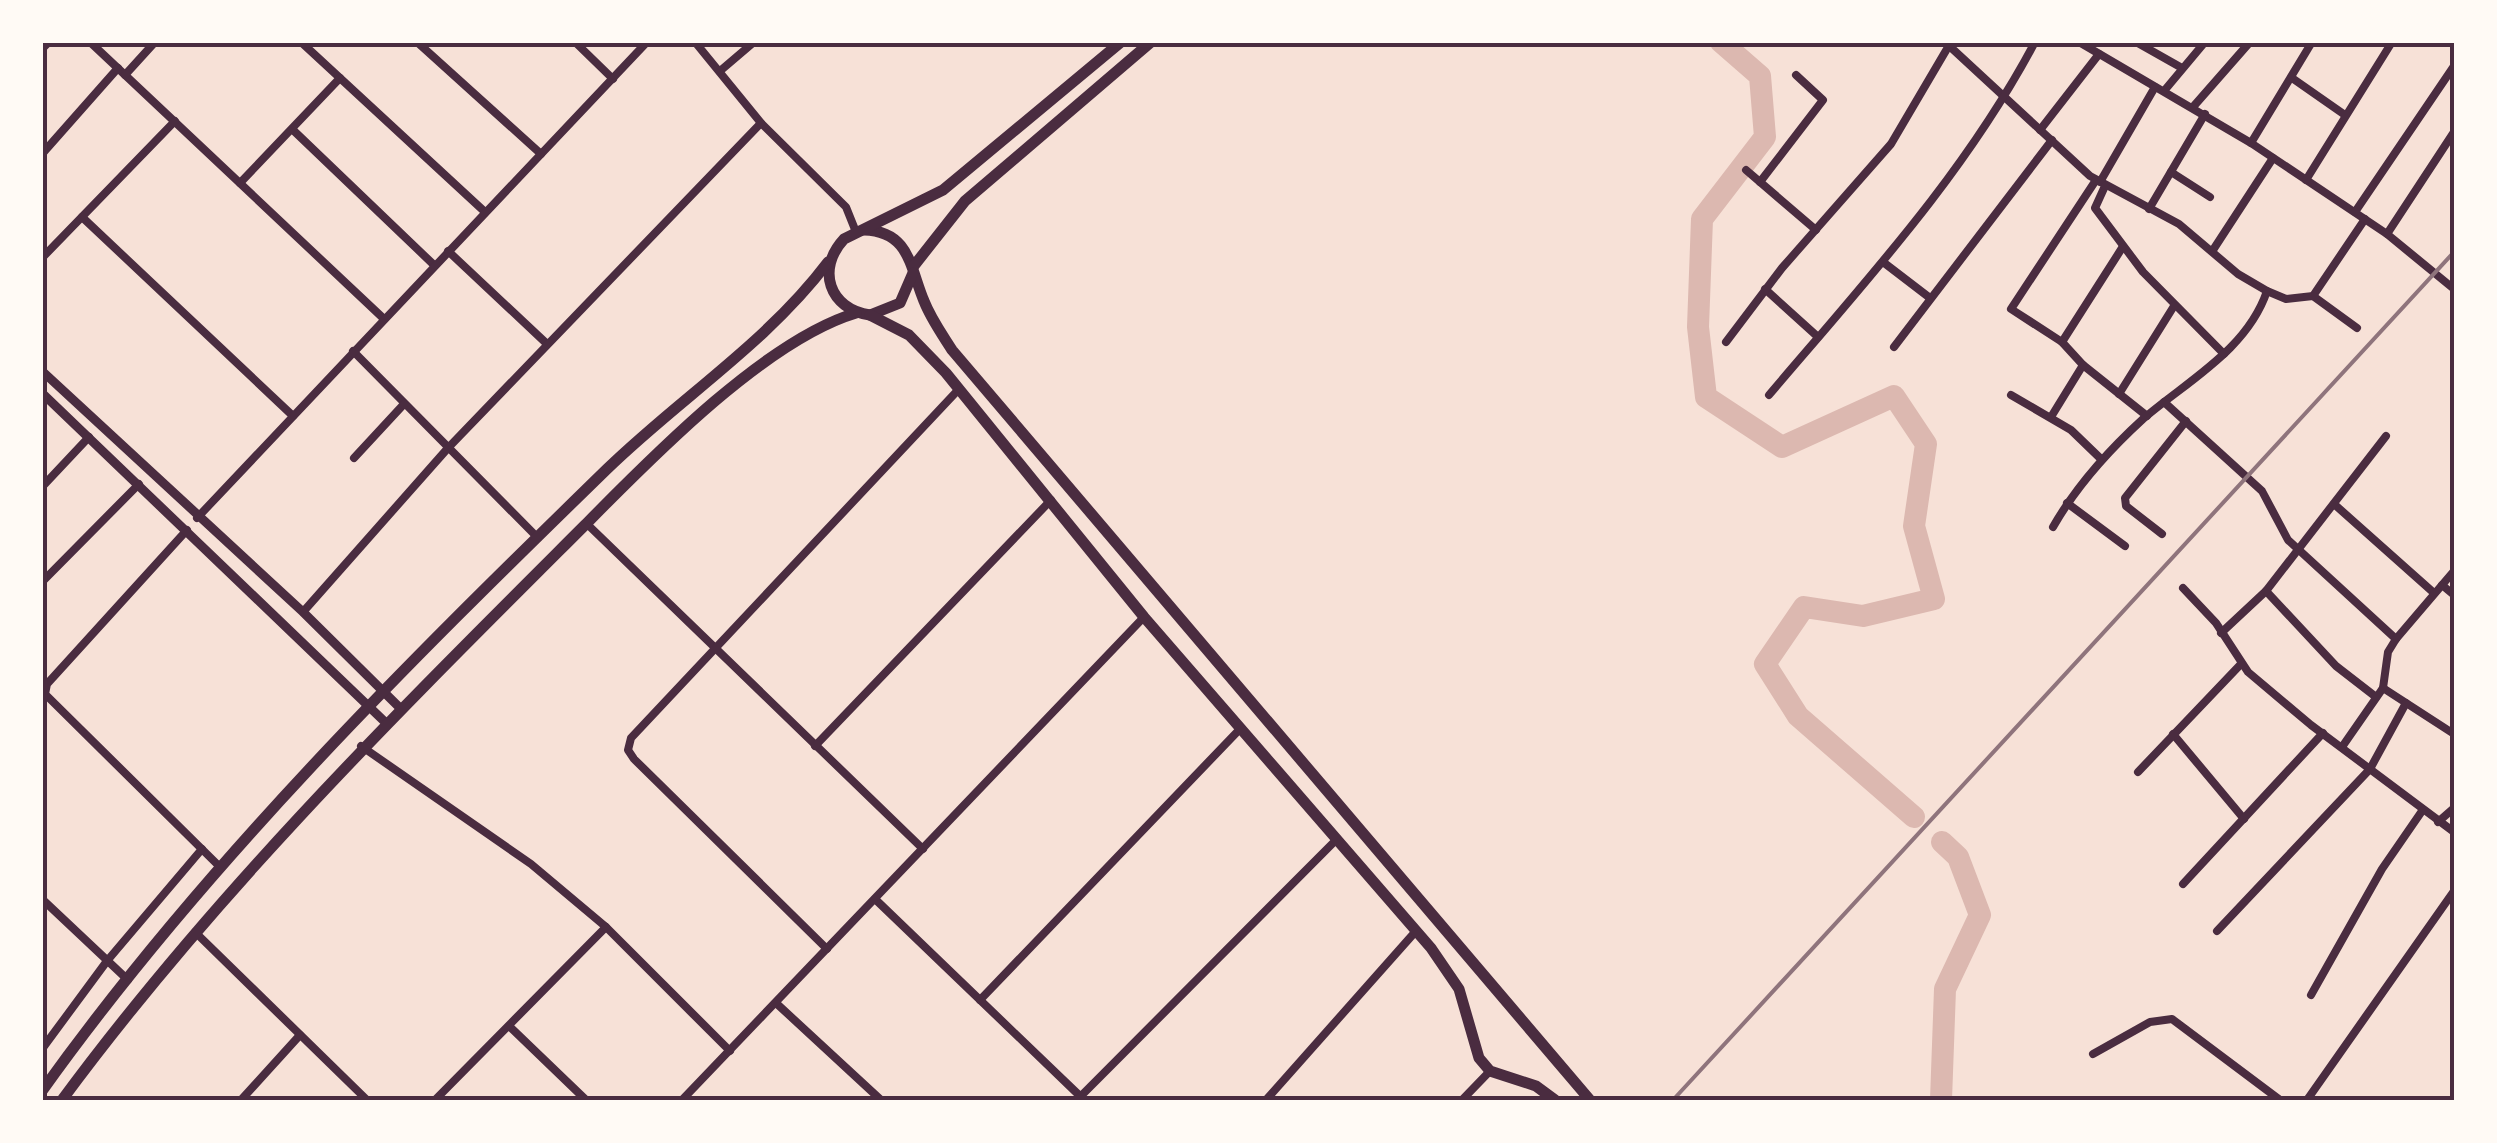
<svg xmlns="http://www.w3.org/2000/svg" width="2497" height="1143" font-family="Literata,serif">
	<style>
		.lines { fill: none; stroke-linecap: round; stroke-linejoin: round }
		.river { stroke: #dcb8b0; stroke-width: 22 }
		.minor { stroke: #4a2c40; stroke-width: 8 }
		.tertiary { stroke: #4a2c40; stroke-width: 9 }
		.primary { stroke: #4a2c40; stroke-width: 11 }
		.rail { stroke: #8f747c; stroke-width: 4 }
		.neatline { fill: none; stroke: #4a2c40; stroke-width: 4 }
	</style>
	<rect width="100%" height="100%" fill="#f7e1d7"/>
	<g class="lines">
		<g class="river">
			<path d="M 1721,42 L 1760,76 L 1765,137 L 1702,219 L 1698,327 L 1706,397 L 1782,447 L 1894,396 L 1926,444 L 1914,526 L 1934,599 L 1863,616 L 1804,607 L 1765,664 L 1798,716 L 1914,817"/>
			<path d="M 1941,1100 L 1945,989 L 1980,915 L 1958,857 L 1942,842"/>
		</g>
		<g class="minor">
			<path d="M 90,42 L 383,318"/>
			<path d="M 301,42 L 485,212"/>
			<path d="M 417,42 L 541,154"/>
			<path d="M 575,42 L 613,79"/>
			<path d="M 695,42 L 761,123 L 846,207 L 856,232"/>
			<path d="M 1945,42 L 2090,176 L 2179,224 L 2238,274 L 2267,291 L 2286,299 L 2313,296 L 2365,219"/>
			<path d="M 2079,42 L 2251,143 L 2387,234 L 2454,289"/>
			<path d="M 2136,42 L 2182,68"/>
			<path d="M 42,49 L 49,42"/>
			<path d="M 720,71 L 754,42"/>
			<path d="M 125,75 L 155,42"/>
			<path d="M 2292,78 L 2345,115"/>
			<path d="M 2164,91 L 2205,42"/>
			<path d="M 2193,107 L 2250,42"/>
			<path d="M 293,130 L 434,265"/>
			<path d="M 2040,130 L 2099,54"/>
			<path d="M 2251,143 L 2312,42"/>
			<path d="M 42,154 L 118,68"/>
			<path d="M 1746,170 L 1816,230"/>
			<path d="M 2171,172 L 2210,197"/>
			<path d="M 2096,180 L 2011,309 L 2062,342 L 2083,365 L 2147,416"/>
			<path d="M 2306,180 L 2392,42"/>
			<path d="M 1760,182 L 1823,100 L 1796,75"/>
			<path d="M 2100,182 L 2155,87"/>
			<path d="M 240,183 L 340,78"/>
			<path d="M 2105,186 L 2095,208 L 2143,272 L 2224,354"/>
			<path d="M 2149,209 L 2205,114"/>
			<path d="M 2355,212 L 2454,66"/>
			<path d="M 82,217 L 293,416"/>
			<path d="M 2387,234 L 2454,132"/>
			<path d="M 2213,250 L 2273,158"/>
			<path d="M 448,251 L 546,343"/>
			<path d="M 42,258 L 175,121"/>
			<path d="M 1883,262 L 1930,298"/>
			<path d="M 1765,289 L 1818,337"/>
			<path d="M 2313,296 L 2357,328"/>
			<path d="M 1726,342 L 1782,268 L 1891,144 L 1951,42"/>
			<path d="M 2062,342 L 2122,248"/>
			<path d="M 1894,347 L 2052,140"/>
			<path d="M 353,351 L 538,538"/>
			<path d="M 2119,394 L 2174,306"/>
			<path d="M 1769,395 C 1865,282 1965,174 2035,42"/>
			<path d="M 2011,395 L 2071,430 L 2101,459"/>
			<path d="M 2164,402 L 2262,491 L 2288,540 L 2396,639"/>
			<path d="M 2051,417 L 2083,365"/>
			<path d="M 354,458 L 404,404"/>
			<path d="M 42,487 L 89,437"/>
			<path d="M 2067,503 L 2125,546"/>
			<path d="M 2334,504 L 2434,593"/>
			<path d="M 197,518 L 647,42"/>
			<path d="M 586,523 L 923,849"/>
			<path d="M 2053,527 C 2077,485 2108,451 2143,419 C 2187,381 2247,350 2267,291"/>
			<path d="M 187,530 L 47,684 L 45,694 L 221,868"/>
			<path d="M 2162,534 L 2126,506 L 2125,498 L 2186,421"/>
			<path d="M 42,582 L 139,484"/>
			<path d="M 2442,585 L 2454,595"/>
			<path d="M 2183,588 L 2216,623 L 2248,672 L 2311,725 L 2454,832"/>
			<path d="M 2266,591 L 2336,666 L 2376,697"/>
			<path d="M 303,612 L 448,448 L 761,123"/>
			<path d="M 2221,633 L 2266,591 L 2386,436"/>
			<path d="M 2383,688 L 2454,734"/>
			<path d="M 2173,734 L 2244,819"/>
			<path d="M 361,746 L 531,864 L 606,927 L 730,1051"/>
			<path d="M 815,746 L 1051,500"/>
			<path d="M 2342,747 L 2383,688 L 2388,652 L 2396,639 L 2454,571"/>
			<path d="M 2138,772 L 2241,664"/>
			<path d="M 2438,822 L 2454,808"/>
			<path d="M 2183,884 L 2323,733"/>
			<path d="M 42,899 L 128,980"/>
			<path d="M 875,899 L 1081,1097"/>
			<path d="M 2217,931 L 2370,769 L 2406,703"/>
			<path d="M 195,932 L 367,1100"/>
			<path d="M 827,949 L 634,759 L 628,750 L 631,738 L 959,389"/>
			<path d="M 2311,995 L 2382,869 L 2422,811"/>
			<path d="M 980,1000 L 1239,730"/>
			<path d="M 776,1003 L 881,1100"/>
			<path d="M 509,1026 L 586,1100"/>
			<path d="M 42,1049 L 107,961 L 202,849"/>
			<path d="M 2093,1054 L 2150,1022 L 2172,1019 L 2280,1100"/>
			<path d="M 241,1100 L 300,1035"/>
			<path d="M 435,1100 L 606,927"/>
			<path d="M 682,1100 L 1144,617"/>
			<path d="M 1077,1100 L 1336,840"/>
			<path d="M 1266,1100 L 1416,931"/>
			<path d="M 1462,1100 L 1490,1071"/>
			<path d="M 2307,1100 L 2454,891"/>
		</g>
		<g class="tertiary">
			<path d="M 42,371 L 303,612 L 399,707"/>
			<path d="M 42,393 L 385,722"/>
		</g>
		<g class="primary">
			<path d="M 864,230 C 910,231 910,268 924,301 C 931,319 942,334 952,350 L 1590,1100"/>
			<path d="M 913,267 L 965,201 L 1151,42"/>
			<path d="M 913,273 L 900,303 L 870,315 C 829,309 816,269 844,239 L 943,190 L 1121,42"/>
			<path d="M 870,315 L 909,335 L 946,373 L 1144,617 L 1431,948 L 1459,989 L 1479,1058 L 1490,1071 L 1536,1086 L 1555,1100"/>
			<path d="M 42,1091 C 205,863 408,663 607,469 C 680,398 767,343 828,262"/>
			<path d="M 62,1100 C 217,890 401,709 585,525 C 652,457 766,340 856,313"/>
		</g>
		<path class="rail" d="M 1673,1100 L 2454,252"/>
	</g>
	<rect width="2497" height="1143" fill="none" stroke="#fffaf5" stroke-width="90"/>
	<rect x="45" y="45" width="2407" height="1053" class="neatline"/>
</svg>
